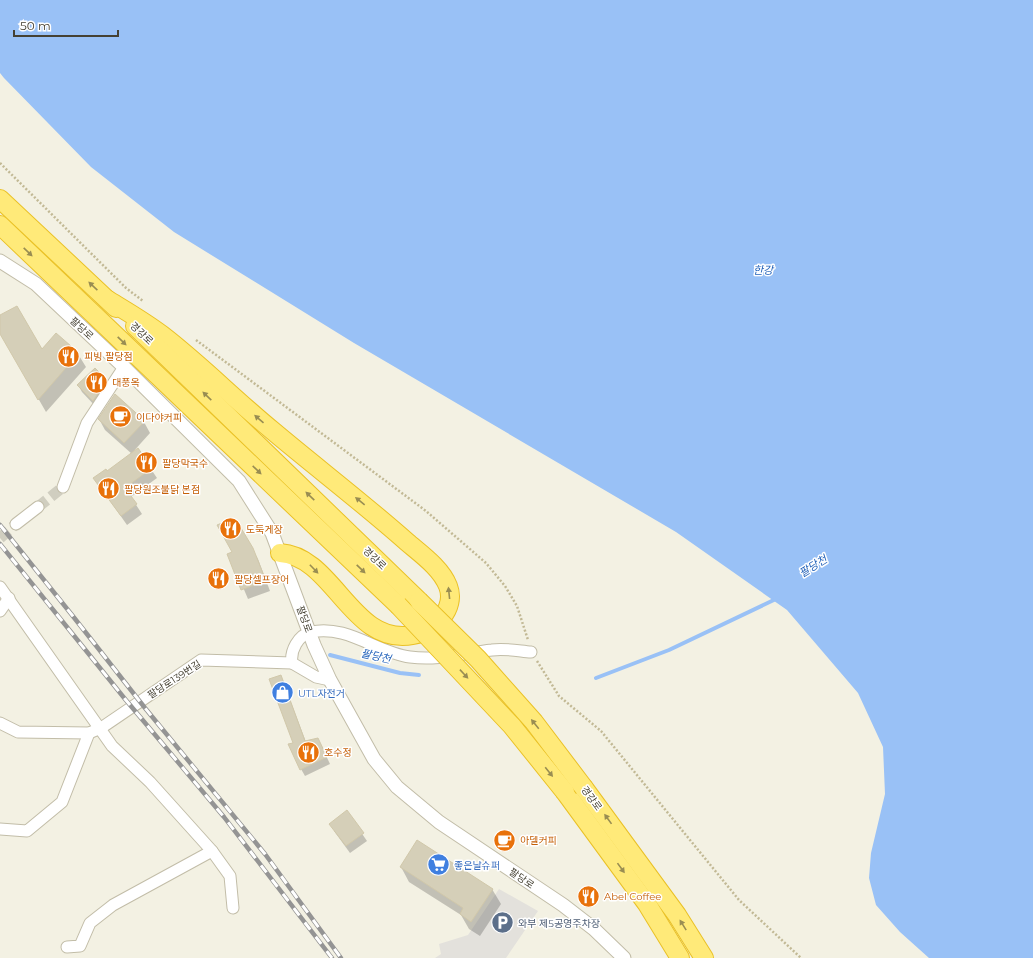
<svg xmlns="http://www.w3.org/2000/svg" width="1033" height="958" font-family="Montserrat,'Noto Sans KR',sans-serif">
	<style>
		.parking { fill: #e3e1dc }
		.water { fill: #99c1f6 }
		.shadow { fill: #0003 }
		.lines { fill: none; stroke-linecap: round; stroke-linejoin: round }
		.stream { stroke: #99c1f6; stroke-width: 4 }
		.building { fill: #d5cfb8; stroke: #d1c8aa }
		.minor-tunnel { stroke: #d0cec0; stroke-width: 11; stroke-dasharray: 11 5.5; stroke-linecap: butt }
		.minor-casing { stroke: #c2bda8; stroke-width: 13 }
		.tertiary-casing { stroke: #c2bda8; stroke-width: 15 }
		.trunk-casing { stroke: #eac126; stroke-width: 20 }
		.path { stroke: #c2b995; stroke-width: 2.5; stroke-dasharray: 2 2; stroke-linecap: butt }
		.minor { stroke: #fff; stroke-width: 11 }
		.tertiary { stroke: #fff; stroke-width: 13 }
		.trunk { stroke: #ffea79; stroke-width: 18 }
		.rail-casing { stroke: #949494; stroke-width: 4.5 }
		.rail { stroke: #fff; stroke-width: 3; stroke-dasharray: 9; stroke-linecap: butt }
		.trunk-bridge-casing { stroke: #eac126; stroke-width: 20; stroke-linecap: butt }
		.trunk-bridge { stroke: #ffea79; stroke-width: 18 }
		.oneway { fill: #998d52 }
		.labels { text-anchor: middle; stroke-width: 3; stroke-linejoin: round; paint-order: stroke }
		.street-label { font-size: 10px; fill: #454133; stroke: #fff }
		.food-label { font-size: 10px; fill: #c56008; stroke: #fff; text-anchor: start }
		.shop-label { font-size: 10px; fill: #366cbe; stroke: #fff; text-anchor: start }
		.service-label { font-size: 10px; fill: #4e5e75; stroke: #fff; text-anchor: start }
		.water-label { font-size: 11px; font-style: italic; fill: #2463ba; stroke: #fff }
	</style>
	<rect width="100%" height="100%" fill="#f3f1e3"/>
	<path class="parking" d="M 499,889 L 538,911 L 506,958 L 435,958 L 441,954 L 439,944 L 468,935 Z"/>
	<path class="water" d="M 0,0 L 1033,0 L 1033,958 L 929,958 L 900,932 L 876,905 L 869,878 L 871,853 L 885,794 L 883,747 L 858,693 L 787,610 L 676,532 L 354,343 L 174,232 L 91,167 L 4,78 L 0,73 Z"/>
	<g class="shadow">
		<path d="M 0,317 L 42,351 L 78,354 L 86,367 L 46,412 L 0,332 Z"/>
		<path d="M 106,381 L 110,388 L 97,408 L 82,392 L 78,385 Z"/>
		<path d="M 99,419 L 144,422 L 150,433 L 132,453 L 138,450 L 157,478 L 131,497 L 142,514 L 127,525 L 94,478 L 107,472 L 132,454 L 105,430 Z"/>
		<path d="M 237,524 L 258,559 L 270,591 L 248,599 L 229,554 L 233,553 Z"/>
		<path d="M 281,676 L 306,742 L 322,747 L 330,764 L 305,776 L 301,769 L 295,744 Z"/>
		<path d="M 347,812 L 367,841 L 350,853 L 334,831 Z"/>
		<path d="M 401,867 L 492,889 L 501,904 L 480,936 L 469,929 L 461,915 L 409,882 Z"/>
	</g>
	<g class="lines">
		<g class="stream">
			<path d="M 330,655 L 400,673 L 419,675"/>
			<path d="M 596,678 L 669,650 L 778,598"/>
		</g>
	</g>
	<g class="building">
		<path d="M 17,306 L 42,349 L 56,333 L 79,353 L 38,400 L 0,334 L 0,315 Z"/>
		<path d="M 95,368 L 107,380 L 93,401 L 77,385 Z"/>
		<path d="M 115,394 L 145,421 L 124,443 L 98,419 Z"/>
		<path d="M 138,448 L 152,468 L 125,488 L 137,504 L 121,516 L 93,478 L 106,469 L 107,471 Z"/>
		<path d="M 229,520 L 238,523 L 253,548 L 266,581 L 241,590 L 227,554 L 232,552 L 217,525 Z"/>
		<path d="M 281,675 L 305,741 L 318,738 L 327,757 L 300,770 L 288,744 L 293,743 L 269,679 Z"/>
		<path d="M 347,810 L 364,833 L 346,846 L 329,824 Z"/>
		<path d="M 417,840 L 493,889 L 471,922 L 460,914 L 463,908 L 400,867 Z"/>
	</g>
	<g class="lines">
		<g class="minor-tunnel">
			<path d="M 38,507 L 63,487"/>
			<path d="M 0,538 L 16,524"/>
		</g>
		<defs>
			<g id="minor">
				<path d="M 63,487 L 87,423 L 124,367"/>
				<path d="M 16,524 L 38,507"/>
				<path d="M 0,587 L 112,746 L 150,782 L 212,851 L 230,876 L 233,908"/>
				<path d="M 0,611 L 9,598"/>
				<path d="M 330,680 L 316,677 L 292,663 C 290,651 298,635 311,632 C 347,624 377,653 410,657 C 438,661 464,653 492,650 C 504,648 519,651 531,652"/>
				<path d="M 0,723 L 18,732 L 89,733 L 101,728 L 201,660 L 292,663"/>
				<path d="M 0,829 L 27,831 L 62,802 L 89,733"/>
				<path d="M 67,947 L 80,946 L 90,923 L 113,905 L 212,851"/>
			</g>
			<path id="tertiary" d="M 0,261 L 36,284 L 124,367 L 239,481 L 272,533 L 314,645 L 330,680 L 374,759 L 397,787 L 439,822 L 563,905 L 594,929 L 624,958"/>
			<g id="trunk">
				<path d="M 0,199 L 116,308"/>
				<path d="M 0,225 L 398,605"/>
				<path d="M 108,300 C 126,311 145,322 162,335 C 201,365 235,400 273,431 C 317,468 363,503 407,542 C 421,554 441,568 448,586 C 457,609 434,631 413,635 C 352,647 334,556 280,553"/>
				<path d="M 135,326 L 419,601"/>
				<path d="M 584,788 L 677,915 L 704,958"/>
				<path d="M 565,792 L 647,904 L 680,958"/>
			</g>
		</defs>
		<use href="#minor" class="minor-casing"/>
		<use href="#tertiary" class="tertiary-casing"/>
		<use href="#trunk" class="trunk-casing"/>
		<g class="path">
			<path d="M 0,163 L 126,288 L 143,301"/>
			<path d="M 196,340 L 426,511 L 486,563 L 505,586 L 517,606 L 528,640"/>
			<path d="M 537,661 L 559,696 L 601,731 L 739,900 L 801,958"/>
		</g>
		<use href="#minor" class="minor"/>
		<use href="#tertiary" class="tertiary"/>
		<use href="#trunk" class="trunk"/>
		<defs>
			<g id="rail">
				<path d="M 0,525 L 72,615 L 145,708 L 265,854 L 341,958"/>
				<path d="M 0,544 L 125,699 L 224,817 L 332,958"/>
			</g>
		</defs>
		<use href="#rail" class="rail-casing"/>
		<use href="#rail" class="rail"/>
		<defs>
			<g id="trunk-bridge">
				<path d="M 419,601 L 478,659 L 534,722 L 584,788"/>
				<path d="M 398,605 L 512,726 L 565,792"/>
			</g>
		</defs>
		<use href="#trunk-bridge" class="trunk-bridge-casing"/>
		<use href="#trunk-bridge" class="trunk-bridge"/>
	</g>
	<defs><path id="oneway-solid" d="M-6-.8H1V-3.2L6.5 0L1 3.2V.8H-6Z"/></defs>
	<g class="oneway">
		<use href="#oneway-solid" transform="translate(28 252) rotate(44)"/>
		<use href="#oneway-solid" transform="translate(93 286) rotate(-137)"/>
		<use href="#oneway-solid" transform="translate(122 341) rotate(44)"/>
		<use href="#oneway-solid" transform="translate(207 396) rotate(-136)"/>
		<use href="#oneway-solid" transform="translate(259 419) rotate(-139)"/>
		<use href="#oneway-solid" transform="translate(257 470) rotate(44)"/>
		<use href="#oneway-solid" transform="translate(310 496) rotate(-136)"/>
		<use href="#oneway-solid" transform="translate(360 501) rotate(-141)"/>
		<use href="#oneway-solid" transform="translate(314 569) rotate(46)"/>
		<use href="#oneway-solid" transform="translate(361 569) rotate(44)"/>
		<use href="#oneway-solid" transform="translate(449 593) rotate(-96)"/>
		<use href="#oneway-solid" transform="translate(464 674) rotate(47)"/>
		<use href="#oneway-solid" transform="translate(535 724) rotate(-129)"/>
		<use href="#oneway-solid" transform="translate(549 772) rotate(51)"/>
		<use href="#oneway-solid" transform="translate(608 819) rotate(-126)"/>
		<use href="#oneway-solid" transform="translate(621 868) rotate(54)"/>
		<use href="#oneway-solid" transform="translate(683 925) rotate(-122)"/>
	</g>
	<defs>
		<symbol id="restaurant-disc" viewBox="-11 -11 22 22"><circle r="9.5" fill="#e8710a" stroke="#fff"/><path d="M-5-6h1v4h1v-4h1v4h1v-4h1v5L-1.5 .5V6h-2V.5L-5-1ZM5-6V6H3V1.5H1.5Q1.5-4 5-6Z" fill="#fff"/></symbol>
		<symbol id="cafe-disc" viewBox="-11 -11 22 22"><circle r="9.5" fill="#e8710a" stroke="#fff"/><path d="M-5.5-4.5H6V0H3Q3 3.5 0 3.5H-2.5Q-5.5 3.5-5.5 0ZM3-3.2v2h1.7v-2ZM-6 4.5H4V6H-6Z" fill="#fff"/></symbol>
		<symbol id="shop-disc" viewBox="-11 -11 22 22"><circle r="9.5" fill="#3f7fe0" stroke="#fff"/><path d="M-5-2.5h2.3a2.7 3.5 0 0 1 5.4 0H5L5.5 6h-11ZM-1.5-2.5h3a1.5 2.3 0 0 0-3 0Z" fill="#fff"/></symbol>
		<symbol id="supermarket-disc" viewBox="-11 -11 22 22"><circle r="9.5" fill="#3f7fe0" stroke="#fff"/><path d="M-6-5.5h2.5l.6 2H6L4.5 2H-2.5L-4.4-4H-6ZM-1.5 3.2a1.3 1.3 0 1 0 .1 0ZM3 3.2a1.3 1.3 0 1 0 .1 0Z" fill="#fff"/></symbol>
		<symbol id="parking-disc" viewBox="-11 -11 22 22"><circle r="9.5" fill="#5c6f8a" stroke="#fff"/><path d="M-3.5-5.5H1a3.5 3.5 0 0 1 0 7H-1V5.5H-3.5ZM-1-3.4V-.6H.8a1.4 1.4 0 0 0 0-2.8Z" fill="#fff"/></symbol>
	</defs>
	<g fill-rule="evenodd">
		<use href="#restaurant-disc" x="56" y="344" width="25" height="25"/>
		<use href="#restaurant-disc" x="84" y="370" width="25" height="25"/>
		<use href="#cafe-disc" x="108" y="404" width="25" height="25"/>
		<use href="#restaurant-disc" x="134" y="450" width="25" height="25"/>
		<use href="#restaurant-disc" x="96" y="476" width="25" height="25"/>
		<use href="#restaurant-disc" x="218" y="516" width="25" height="25"/>
		<use href="#restaurant-disc" x="206" y="566" width="25" height="25"/>
		<use href="#shop-disc" x="270" y="680" width="25" height="25"/>
		<use href="#restaurant-disc" x="296" y="740" width="25" height="25"/>
		<use href="#cafe-disc" x="492" y="828" width="25" height="25"/>
		<use href="#supermarket-disc" x="426" y="852" width="25" height="25"/>
		<use href="#restaurant-disc" x="576" y="884" width="25" height="25"/>
		<use href="#parking-disc" x="490" y="910" width="25" height="25"/>
	</g>
	<g class="labels">
		<g class="street-label">
			<text transform="translate(82 328) rotate(43)" y="4">팔당로</text>
			<text transform="translate(142 333) rotate(44)" y="4">경강로</text>
			<text transform="translate(375 558) rotate(44)" y="4">경강로</text>
			<text transform="translate(305 619) rotate(70)" y="4">팔당로</text>
			<text transform="translate(174 679) rotate(-33)" y="4">팔당로139번길</text>
			<text transform="translate(592 798) rotate(54)" y="4">경강로</text>
			<text transform="translate(522 878) rotate(34)" y="4">팔당로</text>
		</g>
		<g class="food-label">
			<text x="84" y="360">피빙 팔당점</text>
			<text x="112" y="386">대풍옥</text>
			<text x="136" y="421">이다야커피</text>
			<text x="162" y="467">팔당막국수</text>
			<text x="124" y="493">팔당원조불닭 본점</text>
			<text x="246" y="533">도둑게장</text>
			<text x="234" y="583">팔당셀프장어</text>
			<text x="324" y="756">호수정</text>
			<text x="520" y="844">아델커피</text>
			<text x="604" y="900">Abel Coffee</text>
		</g>
		<g class="shop-label">
			<text x="298" y="697">UTL자전거</text>
			<text x="454" y="869">좋은날슈퍼</text>
		</g>
		<g class="service-label">
			<text x="518" y="927">와부 제5공영주차장</text>
		</g>
		<g class="water-label">
			<text x="763" y="274">한강</text>
			<text transform="translate(813 566) rotate(-32)" y="4">팔당천</text>
			<text transform="translate(376 656) rotate(13)" y="4">팔당천</text>
		</g>
	</g>
	<path d="M14 30v6h104v-6" fill="none" stroke="#454133" stroke-width="2"/>
	<text x="20" y="30" font-size="12" fill="#454133" stroke="#ffffff" stroke-width="3" paint-order="stroke">50 m</text>
</svg>
